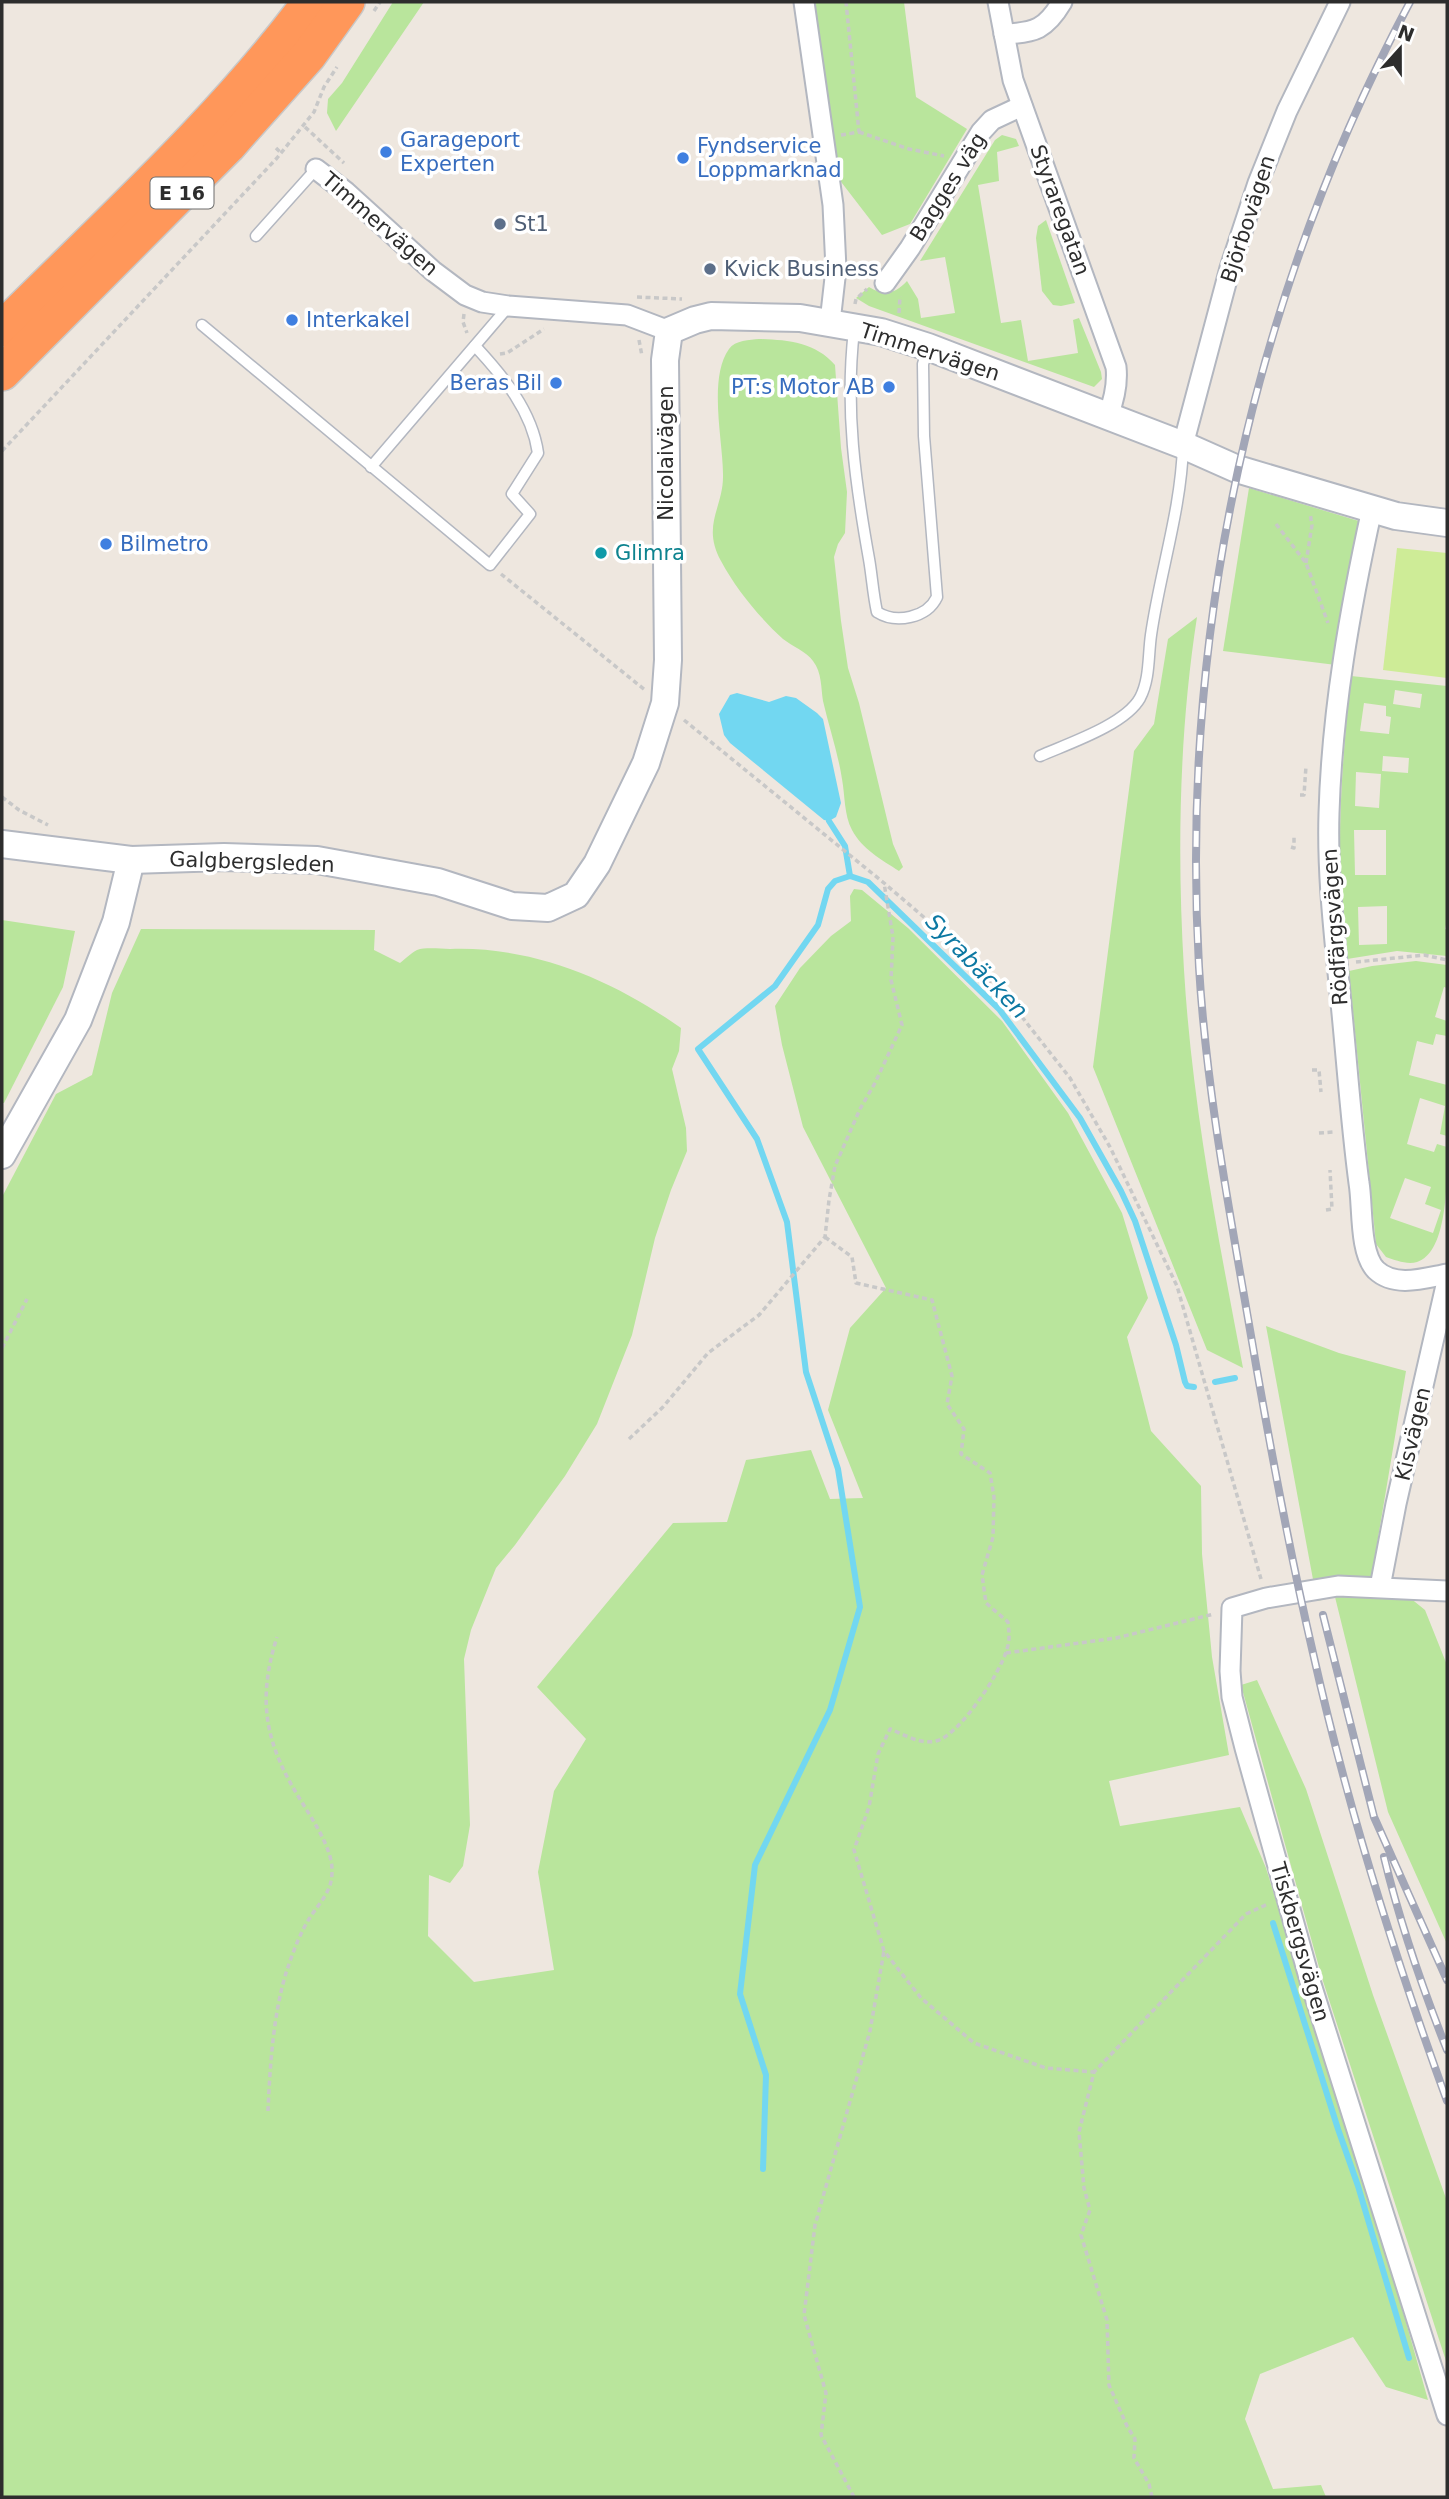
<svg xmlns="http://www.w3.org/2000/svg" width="1449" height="2499" font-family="'DejaVu Sans',sans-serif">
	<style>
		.green { fill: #b9e59c; fill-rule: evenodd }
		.pitch { fill: #ceec97 }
		.water { fill: #72d7f1 }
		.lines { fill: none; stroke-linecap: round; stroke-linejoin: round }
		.stream { stroke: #72d7f1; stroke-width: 6 }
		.lane-casing { stroke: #b3b7c0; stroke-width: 13 }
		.street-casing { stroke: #b3b7c0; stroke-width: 23 }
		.secondary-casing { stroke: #b3b7c0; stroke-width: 30 }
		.highway-casing { stroke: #c8c8c8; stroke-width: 38 }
		.path { stroke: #c8c8c8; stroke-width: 3.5; stroke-dasharray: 5 3.5; stroke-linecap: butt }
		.lane { stroke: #fff; stroke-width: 10 }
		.street { stroke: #fff; stroke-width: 19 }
		.secondary { stroke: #fff; stroke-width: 26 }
		.highway { stroke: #ff975a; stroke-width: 35 }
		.rail-casing { stroke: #a2a6b7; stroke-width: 8 }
		.rail { stroke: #fff; stroke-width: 5; stroke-dasharray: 16; stroke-linecap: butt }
		.shop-dot { fill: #3f7fe0; stroke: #fff; stroke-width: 2.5 }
		.service-dot { fill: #5c6f8a; stroke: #fff; stroke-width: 2.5 }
		.culture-dot { fill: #0f9aa8; stroke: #fff; stroke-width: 2.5 }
		.labels { text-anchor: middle; stroke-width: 7; stroke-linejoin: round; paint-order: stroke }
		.shield { fill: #fff; stroke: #6c6c6c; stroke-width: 2 }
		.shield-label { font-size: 19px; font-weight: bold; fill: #2d2d2d }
		.shop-label { font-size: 21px; fill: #366cbe; stroke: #fff; text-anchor: start }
		.street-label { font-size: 21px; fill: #2d2d2d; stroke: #fff }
		.service-label { font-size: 21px; fill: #4e5e75; stroke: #fff; text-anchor: start }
		.culture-label { font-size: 21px; fill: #0d838f; stroke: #fff; text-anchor: start }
		.water-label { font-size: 23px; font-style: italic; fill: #0c78a2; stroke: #fff }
	</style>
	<rect width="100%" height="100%" fill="#eee7df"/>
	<g class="green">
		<path d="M 393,2 L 424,2 L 336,131 L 327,113 L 328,99 L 342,83 Z"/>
		<path d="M 811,2 L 904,2 L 916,97 L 967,129 L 910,224 L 882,235 L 835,174 Z"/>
		<path d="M 1002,135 L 1016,139 L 1019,146 L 997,152 L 999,181 L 978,185 L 1001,323 L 1021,320 L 1028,361 L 1078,353 L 1073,320 L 1079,318 L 1101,372 L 1102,379 L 1094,387 L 869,306 L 856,298 L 869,287 C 884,296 895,294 907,281 L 918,299 L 921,318 L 955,313 L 945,257 L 920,261 L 995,140 Z"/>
		<path d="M 1046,220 L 1075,303 L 1061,306 L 1053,305 L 1042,291 L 1036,238 L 1038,226 Z"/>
		<path d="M 759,339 C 787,340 815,342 835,365 L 841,448 L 847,492 L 845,533 L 838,544 L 834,557 L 841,621 L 848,668 L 859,703 L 893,844 L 903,867 L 899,871 C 882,860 862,849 852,830 C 844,815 845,795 842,779 C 838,753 829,727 823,701 C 821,689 822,672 813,661 C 807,652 792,646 783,639 C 759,617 736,589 721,561 C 701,524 724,508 723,474 C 723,441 708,378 729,349 C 735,340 750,340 759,339 Z"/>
		<path d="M 1249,488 L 1362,522 L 1336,665 L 1223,651 Z"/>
		<path d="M 1197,617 C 1179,733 1177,853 1184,970 C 1192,1104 1218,1237 1243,1368 L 1207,1350 L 1093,1067 L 1134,751 L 1154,724 L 1168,639 Z"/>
		<path d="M 1351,676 L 1447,686 L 1447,920 L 1445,929 L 1447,930 L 1447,956 L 1397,951 L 1347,959 C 1334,865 1341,770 1351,676 ZM 1395,690 L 1422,694 L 1420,708 L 1393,704 ZM 1364,703 L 1386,706 L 1386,716 L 1391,717 L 1389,734 L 1360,731 ZM 1383,756 L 1409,758 L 1408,773 L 1382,771 ZM 1356,772 L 1381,774 L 1379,808 L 1355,806 ZM 1354,830 L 1386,830 L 1386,875 L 1355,875 ZM 1387,906 L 1387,944 L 1359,945 L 1358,907 Z"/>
		<path d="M 854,889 L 862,890 L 908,928 L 1002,1021 L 1068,1113 L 1122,1213 L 1148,1298 L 1127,1337 L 1151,1431 L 1201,1486 L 1202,1554 L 1212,1657 L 1229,1755 L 1109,1781 L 1120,1826 L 1240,1807 L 1266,1868 L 1404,2315 L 1428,2400 L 1386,2387 L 1353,2337 L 1260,2374 L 1245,2419 L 1273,2489 L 1321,2485 L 1326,2497 L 2,2497 L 2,1197 L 56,1094 L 92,1075 L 112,993 L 141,929 L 375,930 L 374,950 L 400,963 C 405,959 411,953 417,950 C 426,947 440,949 450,949 C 534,946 613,980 681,1028 L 679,1051 L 672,1069 L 686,1128 L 687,1151 L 671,1190 L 655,1238 L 632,1335 L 597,1424 L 565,1476 L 515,1545 L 496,1568 L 471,1630 L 464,1659 L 470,1825 L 463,1866 L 450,1883 L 429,1875 L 428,1936 L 474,1982 L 554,1970 L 538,1872 L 554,1791 L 586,1739 L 537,1687 L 673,1523 L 727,1522 L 746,1460 L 811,1450 L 830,1499 L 863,1498 L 828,1410 L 850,1328 L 886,1288 L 803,1127 L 782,1045 L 775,1006 L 800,968 L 831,936 L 851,921 L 850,896 Z"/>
		<path d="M 2,920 L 75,931 L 63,987 L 4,1103 L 2,1103 Z"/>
		<path d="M 1416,961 L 1447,965 L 1447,988 L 1444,987 L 1435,1017 L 1447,1021 L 1447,1036 L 1436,1034 L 1433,1045 L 1417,1041 L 1409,1075 L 1447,1085 L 1447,1136 L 1440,1134 L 1445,1106 L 1420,1098 L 1407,1144 L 1434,1152 L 1437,1144 L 1447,1147 C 1447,1175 1449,1252 1417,1262 C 1407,1265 1395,1260 1386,1257 L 1376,1244 L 1349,971 L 1372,966 ZM 1405,1178 L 1431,1187 L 1425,1204 L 1441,1210 L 1433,1233 L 1390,1218 Z"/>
		<path d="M 1266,1326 L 1339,1353 L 1406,1371 L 1373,1568 L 1425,1610 L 1447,1665 L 1447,1944 L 1388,1812 L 1335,1597 L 1317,1601 Z"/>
		<path d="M 1257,1680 L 1306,1789 L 1373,1995 L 1447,2201 L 1447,2364 L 1322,1978 L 1241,1685 Z"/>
	</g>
	<path class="pitch" d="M 1397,548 L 1447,553 L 1447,678 L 1383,670 Z"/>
	<path class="water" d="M 737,693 L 769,702 L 786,696 L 796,698 L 817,713 L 823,719 L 841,803 L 836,817 L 829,821 L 824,820 L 730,743 L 724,735 L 719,714 L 730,695 Z"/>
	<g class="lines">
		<g class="stream">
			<path d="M 829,821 L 845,846 L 850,876"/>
			<path d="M 1215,1382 L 1235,1378"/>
			<path d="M 1273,1923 L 1338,2129 L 1358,2186 L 1409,2358"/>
			<path d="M 763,2169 L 766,2075 L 740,1994 L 755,1865 L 830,1710 L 860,1607 L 838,1469 L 806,1372 L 787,1222 L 757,1139 L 698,1049 L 775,986 L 818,925 L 828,889 L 835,881 L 850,876 L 868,882 L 999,1009 L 1080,1118 L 1121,1191 L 1135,1221 L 1176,1345 L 1185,1382 L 1187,1386 L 1194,1387"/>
		</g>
		<defs>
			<g id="lane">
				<path d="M 256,236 L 316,169"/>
				<path d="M 202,325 L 490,565 L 530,514 L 512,494 L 538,453 C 532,411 503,376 475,346"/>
				<path d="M 854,330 C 845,409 855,481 869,559 C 872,576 873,594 877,612 C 896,624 927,618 937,597 L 924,436 L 923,364 L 928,348"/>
				<path d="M 371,467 L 508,307"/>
				<path d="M 1040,756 C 1067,744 1125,725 1140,698 C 1150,679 1148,656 1151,635 C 1160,572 1181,510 1183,446"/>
			</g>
			<g id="street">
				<path d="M 804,2 L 833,205 L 836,269 L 830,322"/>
				<path d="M 998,2 L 1013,80 L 1116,367 C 1118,385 1114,400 1108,416"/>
				<path d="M 1004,34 C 1035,33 1046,29 1062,2"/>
				<path d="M 316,169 L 346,192 L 433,271 L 465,295 L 482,302 L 508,306 L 627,315 L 669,331"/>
				<path d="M 885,283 L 910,248 L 981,132 L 992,120 L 1022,106"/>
				<path d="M 1183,445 L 1230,268 L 1258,183 L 1287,111 L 1340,2"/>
				<path d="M 1372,509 C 1350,609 1332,710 1329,813 C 1327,877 1335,940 1341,1003 C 1347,1063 1351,1123 1359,1183 C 1363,1206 1359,1253 1376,1270 C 1395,1288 1425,1278 1447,1274"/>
				<path d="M 1380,1587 L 1396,1504 L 1447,1281"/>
				<path d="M 1447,1591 L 1338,1586 L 1266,1598 L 1232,1608 L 1230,1671 L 1232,1697 L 1245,1748 L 1310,1981 L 1447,2415"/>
			</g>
			<g id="secondary">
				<path d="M 2,844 L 131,860 L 224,857 L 317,860 L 438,882 L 512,906 L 548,908 L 576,895 L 597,864 L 646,763 L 665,703 L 668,660 L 665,360 L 669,331 L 695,320 L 711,316 L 800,318 L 881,332 L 928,347 L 1183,445 L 1237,469 L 1396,516 L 1447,523"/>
				<path d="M 2,1155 L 78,1020 L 116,922 L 131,860"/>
			</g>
			<g id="highway">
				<path d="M 2,329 C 107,224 221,122 310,2"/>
				<path d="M 2,373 L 228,146 L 309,55 L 347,2"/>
			</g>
		</defs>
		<use href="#lane" class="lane-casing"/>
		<use href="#street" class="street-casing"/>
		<use href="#secondary" class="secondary-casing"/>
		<use href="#highway" class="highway-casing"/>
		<g class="path">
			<path d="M 374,11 L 380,2"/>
			<path d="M 305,127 L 344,163"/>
			<path d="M 859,132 L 909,149 L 944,156"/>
			<path d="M 841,135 L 859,132 L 846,2"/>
			<path d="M 276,148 L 281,153"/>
			<path d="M 637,297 L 682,299"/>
			<path d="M 855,304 L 856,299 L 867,289"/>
			<path d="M 899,313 L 900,296"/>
			<path d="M 464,314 L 463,322 L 467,333"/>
			<path d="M 639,340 L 642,356"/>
			<path d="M 500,354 L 507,353 L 544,329"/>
			<path d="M 2,451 L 277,158 L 314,112 L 324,87 L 337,67"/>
			<path d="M 1276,524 L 1306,563 L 1328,623"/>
			<path d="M 1306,563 L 1312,525 L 1310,513"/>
			<path d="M 501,574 L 645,690"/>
			<path d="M 684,720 L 884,883 L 947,937 L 1011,1003 L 1070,1078 L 1110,1147 L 1177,1286 L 1261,1579"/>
			<path d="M 1300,795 L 1304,795 L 1306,766"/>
			<path d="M 2,797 L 19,810 L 48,825"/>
			<path d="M 1291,847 L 1294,848 L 1294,837"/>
			<path d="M 1356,962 L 1424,955 L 1447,960"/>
			<path d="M 1312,1070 L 1319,1070 L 1321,1092"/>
			<path d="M 1319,1133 L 1334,1132"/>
			<path d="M 1326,1210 L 1332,1209 L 1330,1170"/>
			<path d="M 825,1237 L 852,1257 L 856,1283 L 932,1300 L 952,1376 L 947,1404 L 964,1429 L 961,1454 L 990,1473 L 994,1497 L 993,1537 L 982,1575 L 986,1603 L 1008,1622 C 1009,1632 1010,1640 1007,1649 C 1001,1672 959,1736 936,1741 C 921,1745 903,1734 890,1729 L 878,1754 L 869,1807 L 854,1850 L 884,1951 L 921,1998 L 974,2043 L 1046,2068 L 1094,2072"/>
			<path d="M 2,1348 L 27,1299"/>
			<path d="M 629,1439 L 663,1407 L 708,1353 L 759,1315 L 825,1237 L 829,1200 L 835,1166 L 860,1109 L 875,1083 L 902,1025 L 891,980 L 893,937 L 884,883"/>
			<path d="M 1006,1653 L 1116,1638 L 1214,1614"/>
			<path d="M 268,2111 C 270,2066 273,2016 286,1973 C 292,1955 299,1935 309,1919 C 319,1903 332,1892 332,1872 C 333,1850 314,1822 303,1804 C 266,1746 256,1703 277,1637"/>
			<path d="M 854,2497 L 821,2435 L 826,2393 L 804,2315 L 815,2225 L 870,2031 L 884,1951"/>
			<path d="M 1152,2497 L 1149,2484 L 1134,2458 L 1135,2439 L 1127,2426 L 1109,2385 L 1107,2320 L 1081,2235 L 1090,2210 L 1084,2188 L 1079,2132 L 1094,2072 L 1246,1914 L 1268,1904"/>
		</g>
		<use href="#lane" class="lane"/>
		<use href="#street" class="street"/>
		<use href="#secondary" class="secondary"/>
		<use href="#highway" class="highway"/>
		<defs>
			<g id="rail">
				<path d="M 1410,2 C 1252,298 1180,632 1199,967 C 1207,1101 1234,1234 1256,1365 C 1273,1462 1291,1558 1313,1653 C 1347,1805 1394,1955 1447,2101"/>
				<path d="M 1323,1615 L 1374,1817 L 1447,1980"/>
				<path d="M 1384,1857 C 1400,1923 1422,1987 1447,2050"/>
			</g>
		</defs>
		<use href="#rail" class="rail-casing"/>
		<use href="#rail" class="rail"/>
	</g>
	<g class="shop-dot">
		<circle cx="386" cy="152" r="7"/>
		<circle cx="683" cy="158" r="7"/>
		<circle cx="292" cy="320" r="7"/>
		<circle cx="556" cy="383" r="7"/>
		<circle cx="889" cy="387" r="7"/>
		<circle cx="106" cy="544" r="7"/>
	</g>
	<g class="service-dot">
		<circle cx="500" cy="224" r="7"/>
		<circle cx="710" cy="269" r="7"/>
	</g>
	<circle class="culture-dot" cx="601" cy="553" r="7"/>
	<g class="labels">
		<rect class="shield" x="150.5" y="177.5" width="63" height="31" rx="5"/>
		<g class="shield-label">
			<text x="182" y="200">E 16</text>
		</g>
		<g class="shop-label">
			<text x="400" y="147">Garageport<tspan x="400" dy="24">Experten</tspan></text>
			<text x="697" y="153">Fyndservice<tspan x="697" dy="24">Loppmarknad</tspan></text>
			<text x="306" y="327">Interkakel</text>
			<text x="542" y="390" text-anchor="end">Beras Bil</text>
			<text x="875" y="394" text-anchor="end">PT:s Motor AB</text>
			<text x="120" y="551">Bilmetro</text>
		</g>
		<g class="street-label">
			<text transform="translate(948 187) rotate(-58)" y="7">Bagges väg</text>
			<text transform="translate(1060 210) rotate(70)" y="7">Styraregatan</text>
			<text transform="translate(1248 219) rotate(-72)" y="7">Björbovägen</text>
			<text transform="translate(380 224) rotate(41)" y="7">Timmervägen</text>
			<text transform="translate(930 352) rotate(18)" y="7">Timmervägen</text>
			<text transform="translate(666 453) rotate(-90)" y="7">Nicolaivägen</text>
			<text transform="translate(252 862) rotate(2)" y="7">Galgbergsleden</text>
			<text transform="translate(1335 927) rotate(-94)" y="7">Rödfärgsvägen</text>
			<text transform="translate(1413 1434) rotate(-77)" y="7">Kisvägen</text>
			<text transform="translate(1300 1942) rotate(74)" y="7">Tiskbergsvägen</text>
		</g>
		<g class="service-label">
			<text x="514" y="231">St1</text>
			<text x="724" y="276">Kvick Business</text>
		</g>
		<g class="culture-label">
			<text x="615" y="560">Glimra</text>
		</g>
		<g class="water-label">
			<text transform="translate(977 966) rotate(46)" y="8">Syrabäcken</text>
		</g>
	</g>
	<rect width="1449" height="2499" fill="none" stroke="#2d2d2d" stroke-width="7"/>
	<g transform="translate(1400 49) rotate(21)" stroke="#ffffff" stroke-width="5" paint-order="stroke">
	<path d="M0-5L12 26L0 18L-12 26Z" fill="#2d2d2d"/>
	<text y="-10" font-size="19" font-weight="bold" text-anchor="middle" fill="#2d2d2d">N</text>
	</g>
</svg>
